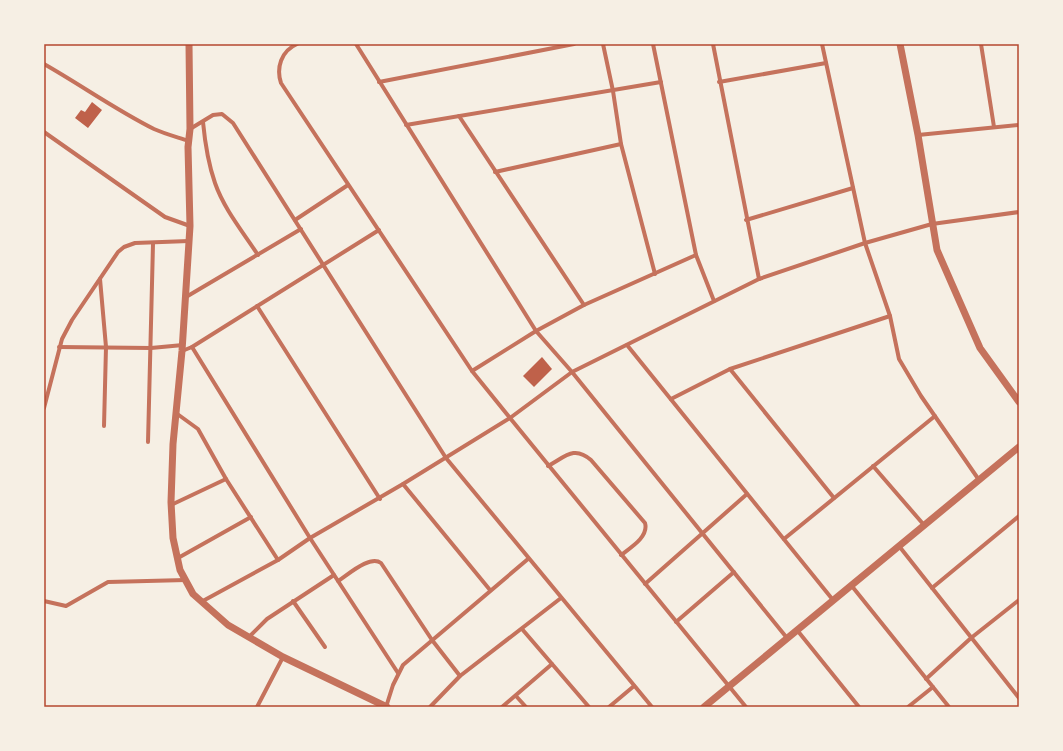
<svg xmlns="http://www.w3.org/2000/svg" width="1063" height="751" font-family="Montserrat,sans-serif">
	<style>
		.building { fill: #bf614a }
		.lines { fill: none; stroke-linecap: round; stroke-linejoin: round }
		.minor { stroke: #c5725c; stroke-width: 4 }
		.tertiary { stroke: #c5725c; stroke-width: 7 }
		.neatline { fill: none; stroke: #b5482f; stroke-width: 1.5 }
	</style>
	<rect width="100%" height="100%" fill="#f6efe4"/>
	<g class="building">
		<path d="M 92,102 L 102,110 L 88,128 L 75,118 L 81,110 L 85,112 Z"/>
		<path d="M 542,357 L 552,369 L 534,387 L 523,376 Z"/>
	</g>
	<g class="lines">
		<g class="minor">
			<path d="M 297,44 C 281,51 276,68 281,83 L 472,371 L 510,418 L 746,707"/>
			<path d="M 356,44 L 536,331 L 572,372 L 787,638"/>
			<path d="M 603,44 L 613,91 L 621,144 L 655,274"/>
			<path d="M 713,44 L 759,279"/>
			<path d="M 822,44 L 865,243 L 890,316 L 899,359 L 921,396 L 979,480"/>
			<path d="M 981,44 L 994,127"/>
			<path d="M 44,64 C 81,85 116,110 154,129 C 165,134 177,137 189,141"/>
			<path d="M 379,82 L 574,44"/>
			<path d="M 719,82 L 826,63"/>
			<path d="M 459,116 L 584,305"/>
			<path d="M 203,122 C 205,143 208,163 215,183 C 224,209 243,232 258,255"/>
			<path d="M 406,125 L 661,82"/>
			<path d="M 190,129 L 213,115 L 222,114 L 233,123 L 446,458 L 652,707"/>
			<path d="M 44,132 L 165,217 L 190,226"/>
			<path d="M 918,135 L 1019,125"/>
			<path d="M 495,172 L 621,144"/>
			<path d="M 295,220 L 348,185"/>
			<path d="M 746,220 L 853,188"/>
			<path d="M 696,255 L 714,301"/>
			<path d="M 100,279 L 106,347 L 104,426"/>
			<path d="M 186,297 L 301,229"/>
			<path d="M 257,306 L 380,499"/>
			<path d="M 627,345 L 833,600"/>
			<path d="M 59,347 L 151,348 L 183,345"/>
			<path d="M 192,347 L 310,538 L 398,673"/>
			<path d="M 182,351 L 192,347 L 379,230"/>
			<path d="M 730,369 L 834,498"/>
			<path d="M 472,371 L 536,331 L 584,305 L 696,255 L 653,44"/>
			<path d="M 671,399 L 730,369 L 890,316"/>
			<path d="M 44,408 L 62,339 L 72,320 L 118,252 L 124,247 L 135,243 L 189,241"/>
			<path d="M 176,413 L 198,429 L 226,479 L 278,560"/>
			<path d="M 148,442 L 153,244"/>
			<path d="M 548,466 C 565,457 574,445 591,460 L 645,523 C 649,537 630,548 621,555"/>
			<path d="M 873,466 L 924,525"/>
			<path d="M 403,484 L 490,590"/>
			<path d="M 171,505 L 226,479"/>
			<path d="M 784,539 L 935,416"/>
			<path d="M 899,546 L 1019,698"/>
			<path d="M 178,558 L 251,517"/>
			<path d="M 338,581 C 349,574 370,555 381,563 L 432,640 L 460,676"/>
			<path d="M 645,584 L 747,494"/>
			<path d="M 851,585 L 949,707"/>
			<path d="M 932,588 L 1019,516"/>
			<path d="M 44,601 L 66,606 L 108,582 L 186,580"/>
			<path d="M 293,601 L 325,647"/>
			<path d="M 201,602 L 278,560 L 310,538 L 403,484 L 510,418 L 572,372 L 759,279 L 865,243 L 932,224 L 1019,212"/>
			<path d="M 676,622 L 734,572"/>
			<path d="M 522,629 L 589,707"/>
			<path d="M 797,630 L 859,707"/>
			<path d="M 249,637 L 267,619 L 334,575"/>
			<path d="M 926,679 L 971,638 L 1019,600"/>
			<path d="M 516,696 L 526,707"/>
			<path d="M 257,707 L 283,657"/>
			<path d="M 386,707 L 393,685 L 403,665 L 528,559"/>
			<path d="M 430,707 L 460,676 L 561,598"/>
			<path d="M 502,707 L 552,664"/>
			<path d="M 609,707 L 634,686"/>
			<path d="M 908,707 L 933,687"/>
		</g>
		<g class="tertiary">
			<path d="M 189,44 L 190,129 L 188,147 L 190,226 L 182,351 L 173,444 L 171,502 L 173,538 L 180,570 L 193,594 L 228,625 L 283,657 L 387,707"/>
			<path d="M 900,44 L 918,135 L 937,250 L 980,348 L 1019,402"/>
			<path d="M 704,707 L 1019,447"/>
		</g>
	</g>
	<rect width="1063" height="751" fill="none" stroke="#f6efe4" stroke-width="90"/>
	<rect x="45" y="45" width="973" height="661" class="neatline"/>
</svg>
